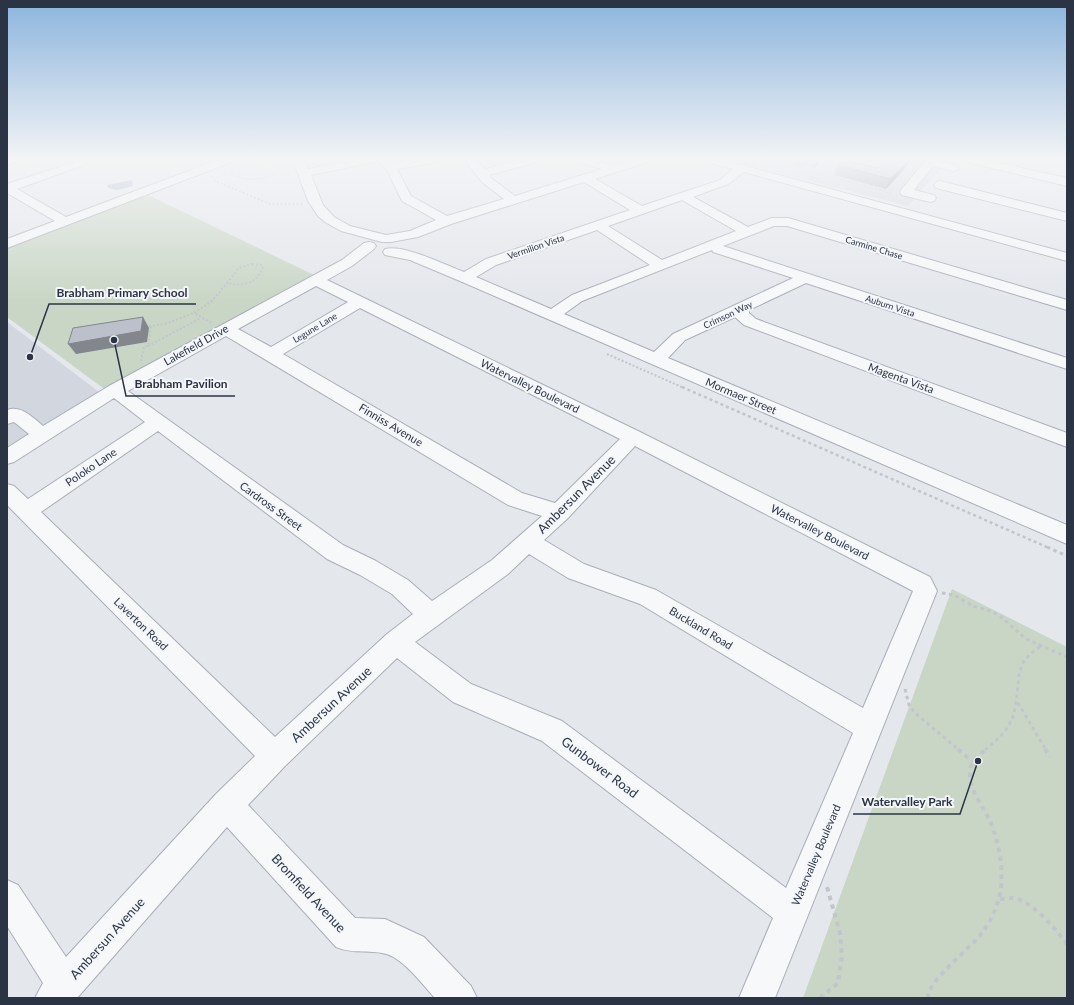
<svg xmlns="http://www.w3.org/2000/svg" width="1074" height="1005" font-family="Lato,sans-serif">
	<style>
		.built { fill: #d2d6de }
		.green { fill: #c9d6c5 }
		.water { fill: #9fb4cc }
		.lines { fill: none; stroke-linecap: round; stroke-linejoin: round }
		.minor-casing { stroke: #a9aeb7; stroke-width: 2 }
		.path-far4 { stroke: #c2c5cb; stroke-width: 1.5; stroke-dasharray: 2 2; stroke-linecap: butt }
		.path-far3 { stroke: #c2c5cb; stroke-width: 2; stroke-dasharray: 2 2; stroke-linecap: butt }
		.path-far2 { stroke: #c2c5cb; stroke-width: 2.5; stroke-dasharray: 3 3; stroke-linecap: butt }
		.path-far1 { stroke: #c2c5cb; stroke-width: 3; stroke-dasharray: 3.5 3.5; stroke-linecap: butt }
		.path { stroke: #c2c5cb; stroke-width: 4; stroke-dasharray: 4.5 4.5; stroke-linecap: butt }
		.minor { fill: #f7f8fa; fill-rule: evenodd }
		.wall { fill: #a1a5ae }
		.shaded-wall { fill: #83868d }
		.building { fill: #bbc0ca; stroke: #83868d }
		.labels { text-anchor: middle; stroke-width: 4; stroke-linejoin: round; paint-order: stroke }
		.far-street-label { font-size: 9px; fill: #2b3445; stroke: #f4f6f9 }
		.street-label { font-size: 11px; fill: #2b3445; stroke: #f4f6f9 }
		.near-street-label { font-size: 13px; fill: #2b3445; stroke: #f4f6f9 }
		.leader { fill: none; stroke: #2b3445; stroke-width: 1.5 }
		.callout-dot { fill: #2b3445; stroke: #f4f6f9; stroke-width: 1.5 }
		.callout-label { font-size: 12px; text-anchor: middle; font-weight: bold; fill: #2b3445; stroke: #f4f6f9; stroke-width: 4; stroke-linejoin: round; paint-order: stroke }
	</style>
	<rect width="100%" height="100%" fill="#e4e7ec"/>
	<g class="built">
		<path d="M 728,160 L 948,160 L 908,206 Z"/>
		<path d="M 7,322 L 103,395 L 7,452 Z"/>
	</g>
	<g class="green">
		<path d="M 146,194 L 316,276 L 107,391 L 7,317 L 7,247 Z"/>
		<path d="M 952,589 L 1067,647 L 1067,998 L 803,998 Z"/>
	</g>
	<path class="water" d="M 132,180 L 133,186 L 117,190 L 108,188 L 107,185 Z"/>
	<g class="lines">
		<defs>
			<g id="minor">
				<path d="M 7,160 L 18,160 L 16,162 L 7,165 Z"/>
				<path d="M 81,160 L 86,163 L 84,165 L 17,189 L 66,217 L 218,160 L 234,160 L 232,162 L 7,248 L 7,239 L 55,221 L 7,193 L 7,184 Z"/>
				<path d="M 293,160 L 304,160 L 308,169 L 357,160 L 375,160 L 374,162 L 311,175 L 323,205 L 334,217 L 350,226 L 386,235 L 410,231 L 436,220 L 402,201 L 388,172 L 378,160 L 390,160 L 393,163 L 414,160 L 438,160 L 437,162 L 433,163 L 397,169 L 411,196 L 447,216 L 504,199 L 482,182 L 465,160 L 476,160 L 485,169 L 521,160 L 538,160 L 537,162 L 489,175 L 491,178 L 515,196 L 602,169 L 577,162 L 576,160 L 593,160 L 614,166 L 633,160 L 649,160 L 648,162 L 595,179 L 642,206 L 720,180 L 733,169 L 707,162 L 705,160 L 723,160 L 1067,253 L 1067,261 L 744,172 L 728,184 L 693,197 L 748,227 L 772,218 L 788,218 L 1067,300 L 1067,310 L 787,226 L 774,226 L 723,246 L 1067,358 L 1067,369 L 806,283 L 749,310 L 749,313 L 756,319 L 1067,433 L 1067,447 L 744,325 L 735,317 L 685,340 L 668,358 L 1067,525 L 1067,544 L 460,281 L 410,260 L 385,255 L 383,252 L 385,249 C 404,244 445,265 464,272 L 486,259 L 630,210 L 584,182 L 451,224 L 418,237 L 391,242 L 382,242 L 341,231 L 325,222 L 318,216 L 308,201 ZM 682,200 L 736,231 L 662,260 L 608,226 ZM 597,230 L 650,265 L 572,295 L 551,309 L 476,277 L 496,265 ZM 712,250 L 713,252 L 793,278 L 673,334 L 654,352 L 564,314 L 582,301 Z"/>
				<path d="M 926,160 L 935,160 L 957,166 L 959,168 L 957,170 L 953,171 L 933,166 L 914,190 L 934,195 L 936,198 L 934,201 L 930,202 L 902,195 L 900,192 L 902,189 Z"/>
				<path d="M 965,160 L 985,160 L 1067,178 L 1067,186 L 967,162 Z"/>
				<path d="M 940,181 L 1067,213 L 1067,221 L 936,188 L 934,185 L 936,182 Z"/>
				<path d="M 369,242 L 374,243 L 376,246 L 374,249 L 352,266 L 327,280 L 640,432 L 930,577 L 937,591 L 775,998 L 739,998 L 773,918 L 542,741 L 453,702 L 397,658 L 285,766 L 248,805 L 355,918 L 385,919 L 424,937 L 471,986 L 477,998 L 435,998 C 422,984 401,955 382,953 C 364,950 354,954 336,947 L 227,827 L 77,998 L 35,998 L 43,983 L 7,926 L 7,880 L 18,885 L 66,957 L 216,794 L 255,756 L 7,505 L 7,484 L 14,486 L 28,499 L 145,422 L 114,398 L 14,462 L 7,464 L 7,448 L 29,434 L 14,422 L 7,424 L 7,410 C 21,405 32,417 43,426 L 109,386 L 342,260 L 364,243 ZM 316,286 L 348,302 L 271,347 L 238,329 ZM 360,308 L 620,439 L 555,503 L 522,493 L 283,354 ZM 226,336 L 508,505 L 542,516 L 492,560 L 432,601 L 408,580 L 376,561 L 343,545 L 128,391 ZM 158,431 L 327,559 L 360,575 L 392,594 L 413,614 L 387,634 L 275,737 L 41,512 ZM 635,446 L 913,591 L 863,708 L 656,590 L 584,564 L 544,540 L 567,519 ZM 529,554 L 568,578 L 640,604 L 853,733 L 786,888 L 562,721 L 471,684 L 415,642 L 508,574 Z"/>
			</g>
		</defs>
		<use href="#minor" class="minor-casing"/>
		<g class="path-far4">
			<path d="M 771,160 L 891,193 L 888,196"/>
			<path d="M 238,166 L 258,165 L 272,162 L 274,162 L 273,165 L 275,167 L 288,165"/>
			<path d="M 232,169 L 232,175 C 249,181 269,182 281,167"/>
			<path d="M 212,176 L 215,181 L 270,204 L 304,204"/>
		</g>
		<g class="path-far3">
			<path d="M 252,264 L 262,265 L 263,267 C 258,283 243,287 227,283 L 239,268 Z"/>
			<path d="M 211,323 L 194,313 L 212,301 L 227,283"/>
			<path d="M 145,327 L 165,324 L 194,313"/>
			<path d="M 148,346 L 201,318"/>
			<path d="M 607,354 L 684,388"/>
			<path d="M 141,361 L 144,347 L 148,346 L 151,326"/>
		</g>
		<path class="path-far2" d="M 682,387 L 1049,548"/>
		<g class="path-far1">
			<path d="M 1047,547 L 1067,556"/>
			<path d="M 942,593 L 954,595 L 973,606 L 991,611 L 1000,616 L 1026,639 L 1067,657"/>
			<path d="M 905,689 L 909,705 L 915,713 L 959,750"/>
			<path d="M 1018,703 L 1046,750"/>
			<path d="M 985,750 C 994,742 1004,735 1010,723 C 1020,704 1015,678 1023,663 C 1027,656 1034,651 1041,646"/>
		</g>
		<g class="path">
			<path d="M 958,749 L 973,762"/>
			<path d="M 1045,749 L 1050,757"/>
			<path d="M 1000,899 C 1004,899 1009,898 1013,898 C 1033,901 1055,929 1067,944"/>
			<path d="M 820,998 L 838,983 L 842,956 L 840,933 L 827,887"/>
			<path d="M 928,998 C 928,980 969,950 981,934 C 992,920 999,904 1001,887 C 1003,865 999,842 990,821 C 983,806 968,789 970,771 C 971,762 979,755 986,749"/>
		</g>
		<use href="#minor" class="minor"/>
	</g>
	<g class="wall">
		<path d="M 783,160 L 821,160 L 820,162 L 814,168 L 804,165 L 801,167 L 792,164 L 793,162 Z"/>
		<path d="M 886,160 L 910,160 L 907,166 L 886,189 L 834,175 L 837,165 L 877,168 Z"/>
	</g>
	<g class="shaded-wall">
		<path d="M 804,160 L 806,160 L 804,165 L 801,167 Z"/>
		<path d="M 816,160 L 821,160 L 820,162 L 814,168 Z"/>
		<path d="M 909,160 L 910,160 L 907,166 L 886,189 L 890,179 Z"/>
		<path d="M 143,317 L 149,328 L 147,342 L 76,354 L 68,344 Z"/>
	</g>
	<g class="building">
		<path d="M 844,160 L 877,168 L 886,160 L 909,160 L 890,179 L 837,165 Z"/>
		<path d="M 143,317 L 141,331 L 68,344 L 73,328 Z"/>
	</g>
	<linearGradient id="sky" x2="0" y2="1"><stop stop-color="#8bb4dd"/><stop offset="0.53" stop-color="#f3f4f6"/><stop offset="1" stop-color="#f3f4f6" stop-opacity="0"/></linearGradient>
	<rect width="1074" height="300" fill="url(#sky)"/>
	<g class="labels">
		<g class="far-street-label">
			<text transform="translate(536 247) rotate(-19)" y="3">Vermilion Vista</text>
			<text transform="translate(874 248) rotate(17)" y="3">Carmine Chase</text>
			<text transform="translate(890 306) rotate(18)" y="3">Auburn Vista</text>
			<text transform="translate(728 315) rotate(-25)" y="3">Crimson Way</text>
			<text transform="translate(315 328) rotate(-31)" y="3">Legune Lane</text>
		</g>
		<g class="street-label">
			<text transform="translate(196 345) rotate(-29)" y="4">Lakefield Drive</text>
			<text transform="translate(901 378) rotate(20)" y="4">Magenta Vista</text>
			<text transform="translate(530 386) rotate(26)" y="4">Watervalley Boulevard</text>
			<text transform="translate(741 396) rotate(23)" y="4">Mormaer Street</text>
			<text transform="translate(391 425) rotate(31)" y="4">Finniss Avenue</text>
			<text transform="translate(91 467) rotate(-34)" y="4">Poloko Lane</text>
			<text transform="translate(271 506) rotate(36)" y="4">Cardross Street</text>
			<text transform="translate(820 532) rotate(27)" y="4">Watervalley Boulevard</text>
			<text transform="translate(141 624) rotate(44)" y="4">Laverton Road</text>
			<text transform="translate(701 628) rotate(31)" y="4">Buckland Road</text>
			<text transform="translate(816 855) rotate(-67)" y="4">Watervalley Boulevard</text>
		</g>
		<g class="near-street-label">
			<text transform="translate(576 494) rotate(-45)" y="5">Ambersun Avenue</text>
			<text transform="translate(331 704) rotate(-43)" y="5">Ambersun Avenue</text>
			<text transform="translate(600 767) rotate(37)" y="5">Gunbower Road</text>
			<text transform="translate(309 893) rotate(47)" y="5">Bromfield Avenue</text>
			<text transform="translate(107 938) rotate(-48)" y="5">Ambersun Avenue</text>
		</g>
	</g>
	<path class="leader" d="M30 357L49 304H196M114 340L126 396H235M978 761L960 814H853"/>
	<g class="callout-dot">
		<circle cx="30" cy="357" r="4"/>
		<circle cx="114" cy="340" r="4"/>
		<circle cx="978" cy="761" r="4"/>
	</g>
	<g class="callout-label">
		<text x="122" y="297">Brabham Primary School</text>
		<text x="181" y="388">Brabham Pavilion</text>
		<text x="907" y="806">Watervalley Park</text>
	</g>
	<rect width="1074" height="1005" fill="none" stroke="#2b3445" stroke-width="16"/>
</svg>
